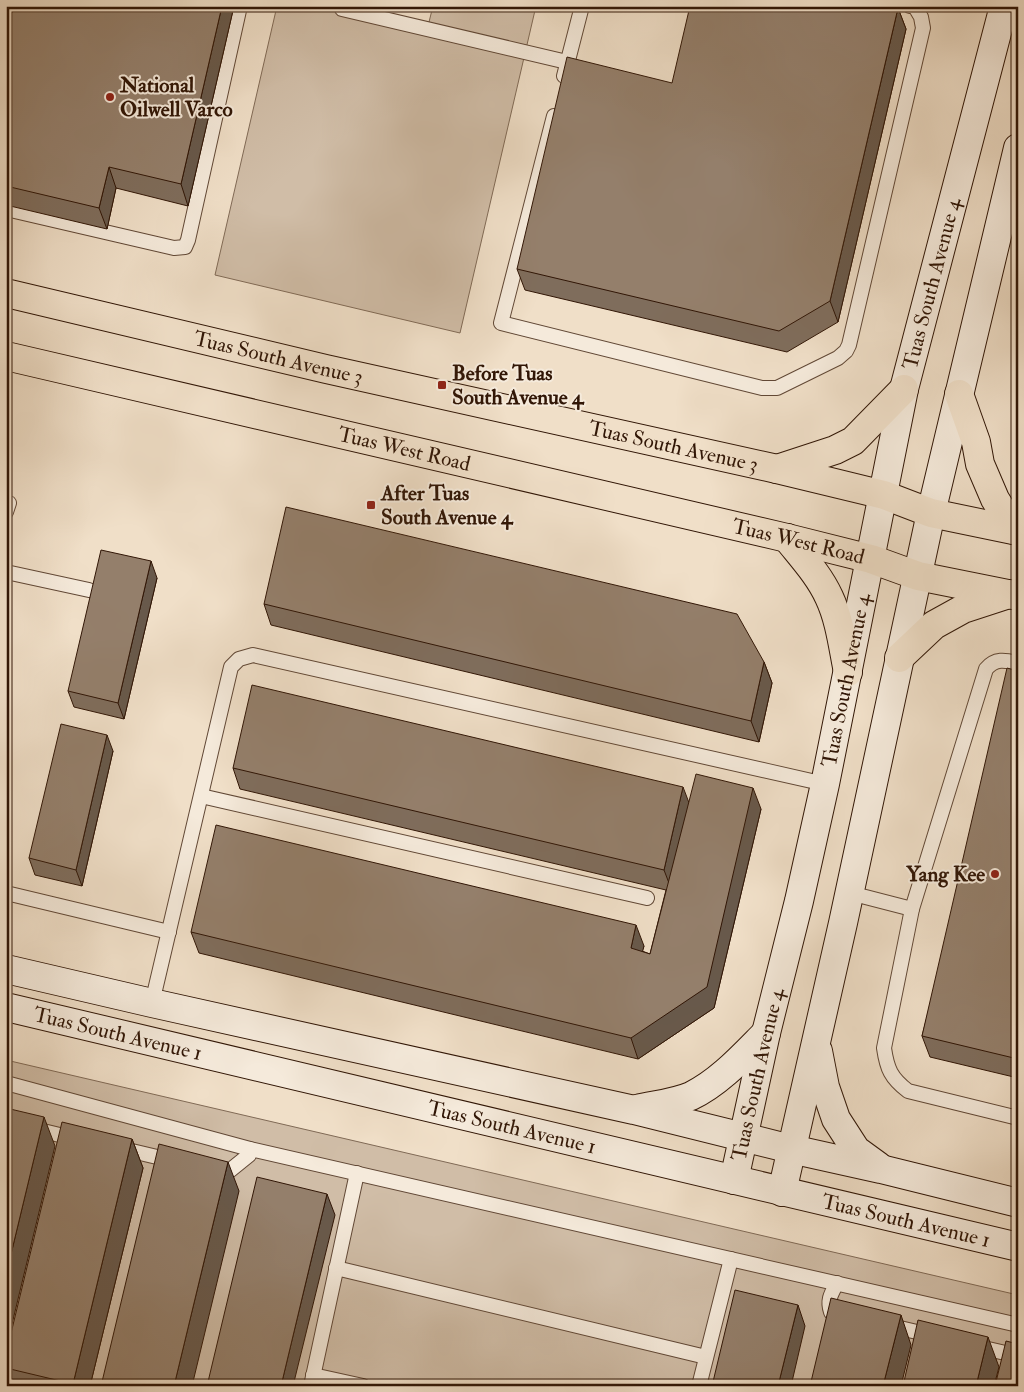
<svg xmlns="http://www.w3.org/2000/svg" width="1024" height="1392" font-family="'IM FELL Double Pica',serif">
	<style>
		.green { fill: #d0bda7; stroke: #806a56 }
		.lines { fill: none; stroke-linecap: round; stroke-linejoin: round }
		.service-casing { stroke: #614836; stroke-width: 16 }
		.secondary-casing { stroke: #311606; stroke-width: 30 }
		.primary-casing { stroke: #311606; stroke-width: 30 }
		.service { stroke: #f5eadb; stroke-width: 14 }
		.secondary { stroke: #f5eadb; stroke-width: 28 }
		.primary { stroke: #f0dfc8; stroke-width: 28 }
		.wall { fill: #7f6d5c; stroke: #311606 }
		.shaded-wall { fill: #68594b; stroke: #311606 }
		.building { fill: #947f6b; stroke: #311606 }
		.poi-dot { fill: #8f2418; stroke: #f5eadb; stroke-width: 2 }
		.labels { text-anchor: middle; stroke-width: 4; stroke-linejoin: round; paint-order: stroke }
		.poi-label { font-size: 21px; font-weight: bold; fill: #311606; stroke: #f5eadb; text-anchor: start }
		.street-label { font-size: 21px; fill: #311606; stroke: #f5eadb }
	</style>
	<rect width="100%" height="100%" fill="#f0dfc8"/>
	<filter id="stains"><feTurbulence type="fractalNoise" baseFrequency=".004" numOctaves="4"/><feColorMatrix values="0 0 0 0 .2 0 0 0 0 .09 0 0 0 0 .02 0 0 0 .5 -.17"/></filter>
	<radialGradient id="worn" r=".72"><stop offset=".6" stop-color="#630" stop-opacity="0"/><stop offset="1" stop-color="#630" stop-opacity=".3"/></radialGradient>
	<g class="green">
		<path d="M 277,6 L 342,6 L 428,26 L 433,6 L 536,6 L 460,333 L 215,275 Z"/>
		<path d="M 6,1060 L 1018,1295 L 1018,1386 L 6,1386 Z"/>
	</g>
	<g class="lines">
		<defs>
			<g id="service">
				<path d="M 342,9 L 567,62"/>
				<path d="M 564,76 L 582,6"/>
				<path d="M 554,116 L 501,323 L 762,388 L 777,388 L 838,358 L 846,351 L 849,345 L 923,28 L 921,17 L 915,7 L 910,6"/>
				<path d="M 6,209 L 174,248 L 185,247 L 188,240 L 240,6"/>
				<path d="M 6,512 L 9,503"/>
				<path d="M 6,572 L 89,590"/>
				<path d="M 1018,663 C 1005,660 995,658 986,669 L 912,909 L 884,1048 C 887,1069 891,1078 908,1091 L 1018,1118"/>
				<path d="M 201,796 L 647,898"/>
				<path d="M 6,893 L 169,932"/>
				<path d="M 850,893 L 912,909"/>
				<path d="M 152,1003 L 231,667 L 239,659 L 253,655 L 825,784"/>
				<path d="M 6,1083 L 250,1149 L 1018,1325"/>
				<path d="M 6,1122 L 76,1139"/>
				<path d="M 119,1148 L 174,1161"/>
				<path d="M 214,1170 L 228,1172 L 249,1155 L 250,1149"/>
				<path d="M 336,1268 L 706,1357"/>
				<path d="M 837,1283 C 831,1294 827,1300 831,1312 L 842,1314"/>
				<path d="M 887,1325 L 934,1336"/>
				<path d="M 975,1346 L 1018,1356"/>
				<path d="M 313,1375 L 363,1386"/>
				<path d="M 311,1386 L 357,1173"/>
				<path d="M 699,1386 L 731,1259"/>
			</g>
			<g id="secondary">
				<path d="M 6,969 L 152,1003 L 634,1110 L 791,1149 L 881,1169 L 1018,1203"/>
				<path id="s1" d="M 6,1007 L 1018,1247"/>
				<path d="M 818,1051 L 825,1087 L 836,1119 L 856,1150 L 878,1166"/>
				<path d="M 637,1109 C 654,1105 675,1103 691,1096 C 720,1082 744,1055 766,1033"/>
				<path id="s2" d="M 734,1180 L 766,1033 L 799,901 L 825,784 L 904,389 L 1004,6"/>
				<path d="M 782,1192 L 843,923 L 931,513 L 1018,148"/>
			</g>
			<g id="primary">
				<path id="s3" d="M 6,293 L 326,369 L 777,469 L 884,495 L 931,513 L 1018,531"/>
				<path id="s4" d="M 6,356 L 787,538 L 871,559 L 918,576 L 1018,596"/>
				<path d="M 959,394 L 976,442 L 980,464 L 995,499 L 1014,530"/>
				<path d="M 777,469 L 835,450 L 853,441 L 904,389"/>
				<path d="M 787,538 C 802,557 819,575 829,597 C 840,620 843,648 848,672"/>
				<path d="M 899,658 L 934,625 L 963,609 L 1009,594"/>
			</g>
		</defs>
		<use href="#service" class="service-casing"/>
		<use href="#secondary" class="secondary-casing"/>
		<use href="#primary" class="primary-casing"/>
		<use href="#service" class="service"/>
		<use href="#secondary" class="secondary"/>
		<use href="#primary" class="primary"/>
	</g>
	<g class="wall">
		<path d="M 6,6 L 234,6 L 188,206 L 116,188 L 107,229 L 6,205 Z"/>
		<path d="M 898,8 L 906,29 L 838,322 L 787,352 L 525,290 L 517,269 L 672,83 Z"/>
		<path d="M 157,578 L 124,719 L 74,707 L 68,691 Z"/>
		<path d="M 264,604 L 764,662 L 772,683 L 759,742 L 271,625 Z"/>
		<path d="M 1018,671 L 1018,1078 L 930,1057 L 922,1036 Z"/>
		<path d="M 113,751 L 82,886 L 35,875 L 29,858 Z"/>
		<path d="M 233,768 L 761,809 L 714,1008 L 638,1059 L 199,953 L 191,932 L 644,946 L 642,951 L 650,954 L 666,890 L 240,789 Z"/>
		<path d="M 132,1139 L 143,1168 L 90,1386 L 10,1386 L 6,1375 L 6,1354 Z"/>
	</g>
	<g class="shaded-wall">
		<path d="M 222,6 L 234,6 L 188,206 L 181,184 Z"/>
		<path d="M 898,8 L 906,29 L 838,322 L 830,301 Z"/>
		<path d="M 109,167 L 116,188 L 107,229 L 99,208 Z"/>
		<path d="M 151,561 L 157,578 L 124,719 L 118,703 Z"/>
		<path d="M 764,662 L 772,683 L 759,742 L 751,721 Z"/>
		<path d="M 107,735 L 113,751 L 82,886 L 76,870 Z"/>
		<path d="M 683,787 L 691,808 L 672,891 L 664,870 Z"/>
		<path d="M 753,788 L 761,809 L 714,1008 L 638,1059 L 631,1038 Z"/>
		<path d="M 636,925 L 644,946 L 638,969 L 631,948 Z"/>
		<path d="M 44,1117 L 55,1146 L 6,1349 L 6,1275 Z"/>
		<path d="M 132,1139 L 143,1168 L 90,1386 L 73,1386 L 73,1384 Z"/>
		<path d="M 228,1162 L 239,1191 L 192,1386 L 174,1386 Z"/>
		<path d="M 327,1194 L 335,1215 L 293,1386 L 281,1386 Z"/>
		<path d="M 798,1305 L 805,1326 L 791,1386 L 778,1386 Z"/>
		<path d="M 901,1315 L 911,1345 L 901,1386 L 883,1386 Z"/>
		<path d="M 988,1337 L 999,1367 L 994,1386 L 976,1386 Z"/>
	</g>
	<g class="building">
		<path d="M 6,6 L 222,6 L 181,184 L 109,167 L 99,208 L 6,186 Z"/>
		<path d="M 690,6 L 892,6 L 898,8 L 830,301 L 779,331 L 517,269 L 567,57 L 672,83 Z"/>
		<path d="M 286,507 L 737,614 L 764,662 L 751,721 L 264,604 Z"/>
		<path d="M 101,550 L 151,561 L 118,703 L 68,691 Z"/>
		<path d="M 1007,668 L 1018,671 L 1018,1059 L 922,1036 Z"/>
		<path d="M 252,685 L 683,787 L 664,870 L 233,768 Z"/>
		<path d="M 61,724 L 107,735 L 76,870 L 29,858 Z"/>
		<path d="M 696,774 L 753,788 L 707,987 L 631,1038 L 191,932 L 216,825 L 636,925 L 631,948 L 650,954 Z"/>
		<path d="M 6,1108 L 44,1117 L 6,1275 Z"/>
		<path d="M 62,1122 L 132,1139 L 73,1384 L 6,1368 L 6,1354 Z"/>
		<path d="M 159,1144 L 228,1162 L 174,1386 L 101,1386 Z"/>
		<path d="M 257,1177 L 327,1194 L 281,1386 L 207,1386 Z"/>
		<path d="M 735,1290 L 798,1305 L 778,1386 L 712,1386 Z"/>
		<path d="M 831,1298 L 901,1315 L 883,1386 L 810,1386 Z"/>
		<path d="M 918,1320 L 988,1337 L 976,1386 L 903,1386 Z"/>
		<path d="M 1006,1341 L 1018,1344 L 1018,1386 L 995,1386 Z"/>
	</g>
	<g class="poi-dot">
		<circle cx="110" cy="97" r="5"/>
		<rect x="437" y="380" width="10" height="10" rx="2.5"/>
		<rect x="366" y="500" width="10" height="10" rx="2.5"/>
		<circle cx="995" cy="874" r="5"/>
	</g>
	<g class="labels">
		<g class="poi-label">
			<text x="120" y="92">National<tspan x="120" dy="24">Oilwell Varco</tspan></text>
			<text x="452" y="380">Before Tuas<tspan x="452" dy="24">South Avenue 4</tspan></text>
			<text x="381" y="500">After Tuas<tspan x="381" dy="24">South Avenue 4</tspan></text>
			<text x="985" y="881" text-anchor="end">Yang Kee</text>
		</g>
		<g class="street-label">
			<text dy="7" stroke="none"><textPath href="#s2" startOffset="918">Tuas South Avenue 4</textPath></text>
			<text dy="7" stroke="none"><textPath href="#s3" startOffset="280">Tuas South Avenue 3</textPath></text>
			<text dy="7" stroke="none"><textPath href="#s3" startOffset="685">Tuas South Avenue 3</textPath></text>
			<text dy="7" stroke="none"><textPath href="#s4" startOffset="409">Tuas West Road</textPath></text>
			<text dy="7" stroke="none"><textPath href="#s4" startOffset="814">Tuas West Road</textPath></text>
			<text dy="7" stroke="none"><textPath href="#s2" startOffset="512">Tuas South Avenue 4</textPath></text>
			<text dy="7" stroke="none"><textPath href="#s1" startOffset="115">Tuas South Avenue 1</textPath></text>
			<text dy="7" stroke="none"><textPath href="#s2" startOffset="108">Tuas South Avenue 4</textPath></text>
			<text dy="7" stroke="none"><textPath href="#s1" startOffset="520">Tuas South Avenue 1</textPath></text>
			<text dy="7" stroke="none"><textPath href="#s1" startOffset="925">Tuas South Avenue 1</textPath></text>
		</g>
	</g>
	<rect width="1024" height="1392" fill="none" stroke="#f0dfc8" stroke-width="25"/>
	<rect x="8" y="8" width="1009" height="1377" fill="none" stroke="#311606" stroke-width="2.5"/>
	<rect x="12" y="12" width="999" height="1367" fill="none" stroke="#311606"/>
	<rect width="100%" height="100%" filter="url(#stains)"/>
	<rect width="100%" height="100%" fill="url(#worn)"/>
</svg>
